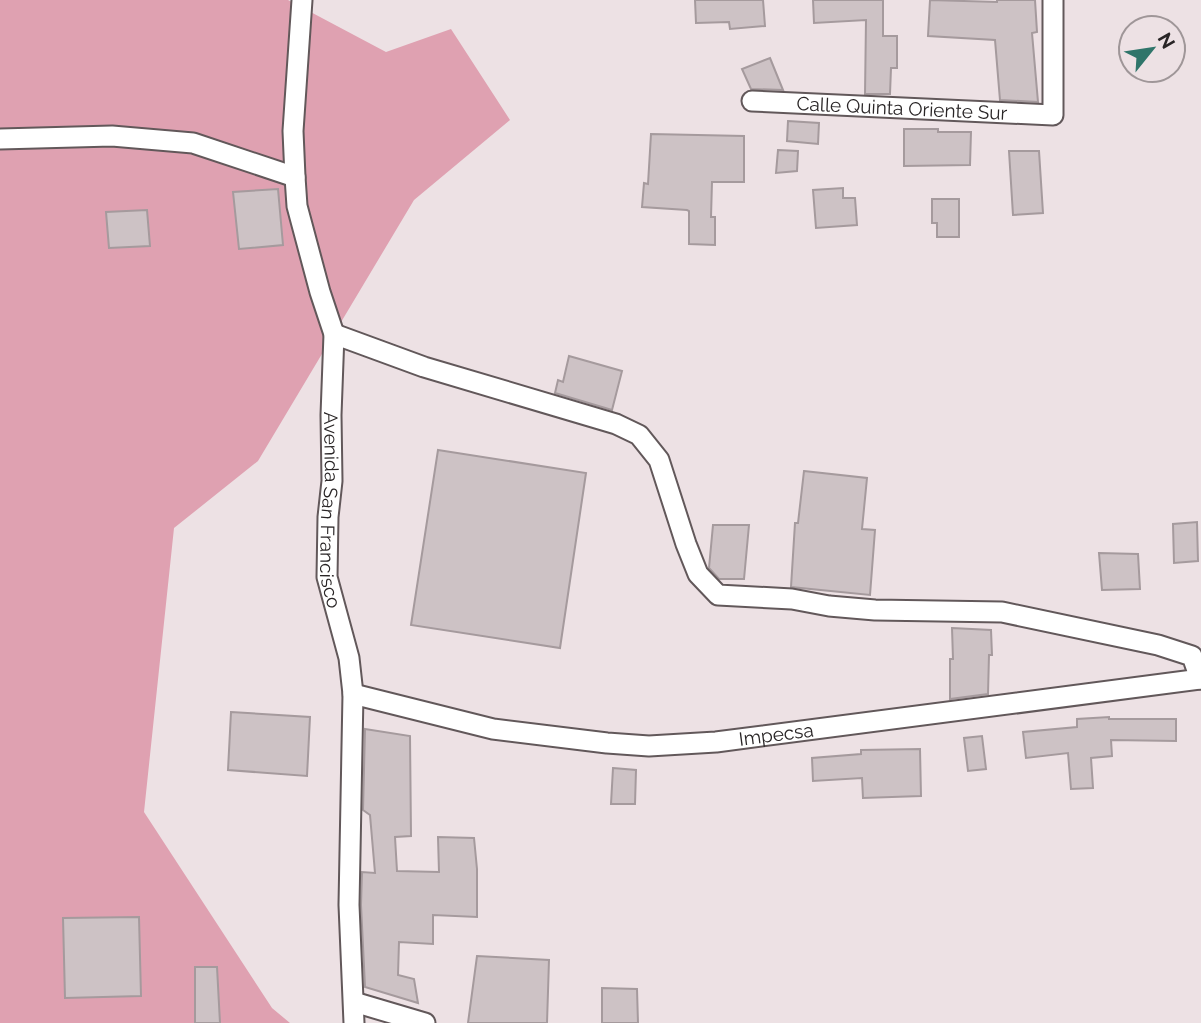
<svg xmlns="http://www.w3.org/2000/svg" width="1201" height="1023" font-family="Raleway,sans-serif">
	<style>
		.green { fill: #dfa1b1 }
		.building { fill: #cdc2c5; stroke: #a59a9d; stroke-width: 2 }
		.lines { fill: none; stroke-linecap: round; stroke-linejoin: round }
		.street-casing { stroke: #62585a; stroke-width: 23 }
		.street { stroke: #fff; stroke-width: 19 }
		.labels { text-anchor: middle; stroke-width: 7; stroke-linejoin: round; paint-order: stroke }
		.street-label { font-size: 19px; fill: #292526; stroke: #ede1e4 }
	</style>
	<rect width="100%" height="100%" fill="#ede1e4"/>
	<path class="green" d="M 0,0 L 288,0 L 386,52 L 451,29 L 510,120 L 414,200 L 258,461 L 174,528 L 144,812 L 272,1008 L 290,1023 L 0,1023 Z"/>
	<g class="building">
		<path d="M 695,0 L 763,0 L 765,26 L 730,29 L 729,22 L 696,23 Z"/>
		<path d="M 813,0 L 883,0 L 883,36 L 897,36 L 897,68 L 891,68 L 890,94 L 865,94 L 866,20 L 814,23 Z"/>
		<path d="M 930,0 L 997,2 L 997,0 L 1035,0 L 1037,32 L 1032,33 L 1038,102 L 1000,100 L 995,40 L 928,36 Z"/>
		<path d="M 770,58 L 783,90 L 751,89 L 742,69 Z"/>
		<path d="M 788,121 L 819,123 L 818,144 L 787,141 Z"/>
		<path d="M 904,129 L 938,129 L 938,132 L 971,132 L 970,165 L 904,166 Z"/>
		<path d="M 651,134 L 744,136 L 744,182 L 712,182 L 711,217 L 715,217 L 715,245 L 689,244 L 689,211 L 687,210 L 642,207 L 644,183 L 648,184 Z"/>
		<path d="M 778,150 L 798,151 L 797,171 L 776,173 Z"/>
		<path d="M 1009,151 L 1039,151 L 1043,213 L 1013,215 Z"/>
		<path d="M 843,188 L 843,198 L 855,198 L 857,225 L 816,228 L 813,190 Z"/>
		<path d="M 278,189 L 283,245 L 239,249 L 233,192 Z"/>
		<path d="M 932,199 L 959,199 L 959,237 L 937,237 L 937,223 L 932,223 Z"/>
		<path d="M 147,210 L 150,246 L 109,248 L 106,212 Z"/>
		<path d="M 569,356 L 622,371 L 612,410 L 555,393 L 558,380 L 563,382 Z"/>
		<path d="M 438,450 L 586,473 L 560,648 L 411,625 Z"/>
		<path d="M 804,471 L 867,478 L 862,529 L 875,530 L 870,595 L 791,587 L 795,523 L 798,523 Z"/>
		<path d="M 1197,522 L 1198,561 L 1174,563 L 1173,524 Z"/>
		<path d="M 713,525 L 749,525 L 744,579 L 719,579 L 709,568 Z"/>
		<path d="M 1099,553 L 1138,554 L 1140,589 L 1102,590 Z"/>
		<path d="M 952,628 L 991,630 L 992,655 L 989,655 L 988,694 L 950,699 L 950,659 L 953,659 Z"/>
		<path d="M 231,712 L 310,717 L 307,776 L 228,770 Z"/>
		<path d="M 1109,717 L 1109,719 L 1176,719 L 1176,741 L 1111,740 L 1112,756 L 1091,758 L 1093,788 L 1071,789 L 1068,753 L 1026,758 L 1023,732 L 1077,727 L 1077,719 Z"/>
		<path d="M 365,729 L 410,736 L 411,836 L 395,837 L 397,871 L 439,872 L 438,837 L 474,838 L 477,869 L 477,917 L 433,915 L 433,944 L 399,942 L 398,975 L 414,979 L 418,1003 L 365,987 L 361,905 L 362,872 L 375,873 L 370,815 L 363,810 Z"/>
		<path d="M 982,736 L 986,769 L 968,771 L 964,738 Z"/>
		<path d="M 920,749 L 921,796 L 863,798 L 862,778 L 813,781 L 812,758 L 861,754 L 861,750 Z"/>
		<path d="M 613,768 L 636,770 L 635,804 L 611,804 Z"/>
		<path d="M 139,917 L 141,996 L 65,998 L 63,918 Z"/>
		<path d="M 477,956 L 549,960 L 547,1023 L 468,1023 Z"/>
		<path d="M 195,967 L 217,967 L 220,1023 L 195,1023 Z"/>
		<path d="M 602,988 L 637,989 L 638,1023 L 602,1023 Z"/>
	</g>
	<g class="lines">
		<defs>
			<g id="street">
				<path id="s1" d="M 302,0 L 293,131 L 295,177 L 297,206 L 320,292 L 334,334 L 331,415 L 332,481 L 328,517 L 327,577 L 349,658 L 353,694 L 349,905 L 354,1023"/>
				<path id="s2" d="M 752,101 L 1053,115 L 1053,0"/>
				<path d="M 0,139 L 112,136 L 193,143 L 295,177"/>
				<path d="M 334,334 L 424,367 L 616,424 L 639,435 L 659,460 L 686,544 L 698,574 L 718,595 L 792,599 L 829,606 L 875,610 L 1002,612 L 1158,645 L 1192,656 L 1200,679"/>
				<path id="s3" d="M 353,694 L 493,729 L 607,743 L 649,746 L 716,742 L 1201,679"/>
				<path d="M 354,1002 L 425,1023"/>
			</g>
		</defs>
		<use href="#street" class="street-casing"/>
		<use href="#street" class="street"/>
	</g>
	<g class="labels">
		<g class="street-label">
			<text dy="7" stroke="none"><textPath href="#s2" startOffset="150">Calle Quinta Oriente Sur</textPath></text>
			<text dy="7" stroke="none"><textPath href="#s1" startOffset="516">Avenida San Francisco</textPath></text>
			<text dy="7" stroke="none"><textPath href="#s3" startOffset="429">Impecsa</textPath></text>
		</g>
	</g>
	<g transform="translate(1152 49) rotate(60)"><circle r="33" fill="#ede1e4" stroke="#9f9698" stroke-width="2"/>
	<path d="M0-5L12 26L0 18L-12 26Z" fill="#2f756a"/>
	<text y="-10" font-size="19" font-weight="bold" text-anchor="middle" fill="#292526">N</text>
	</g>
</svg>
